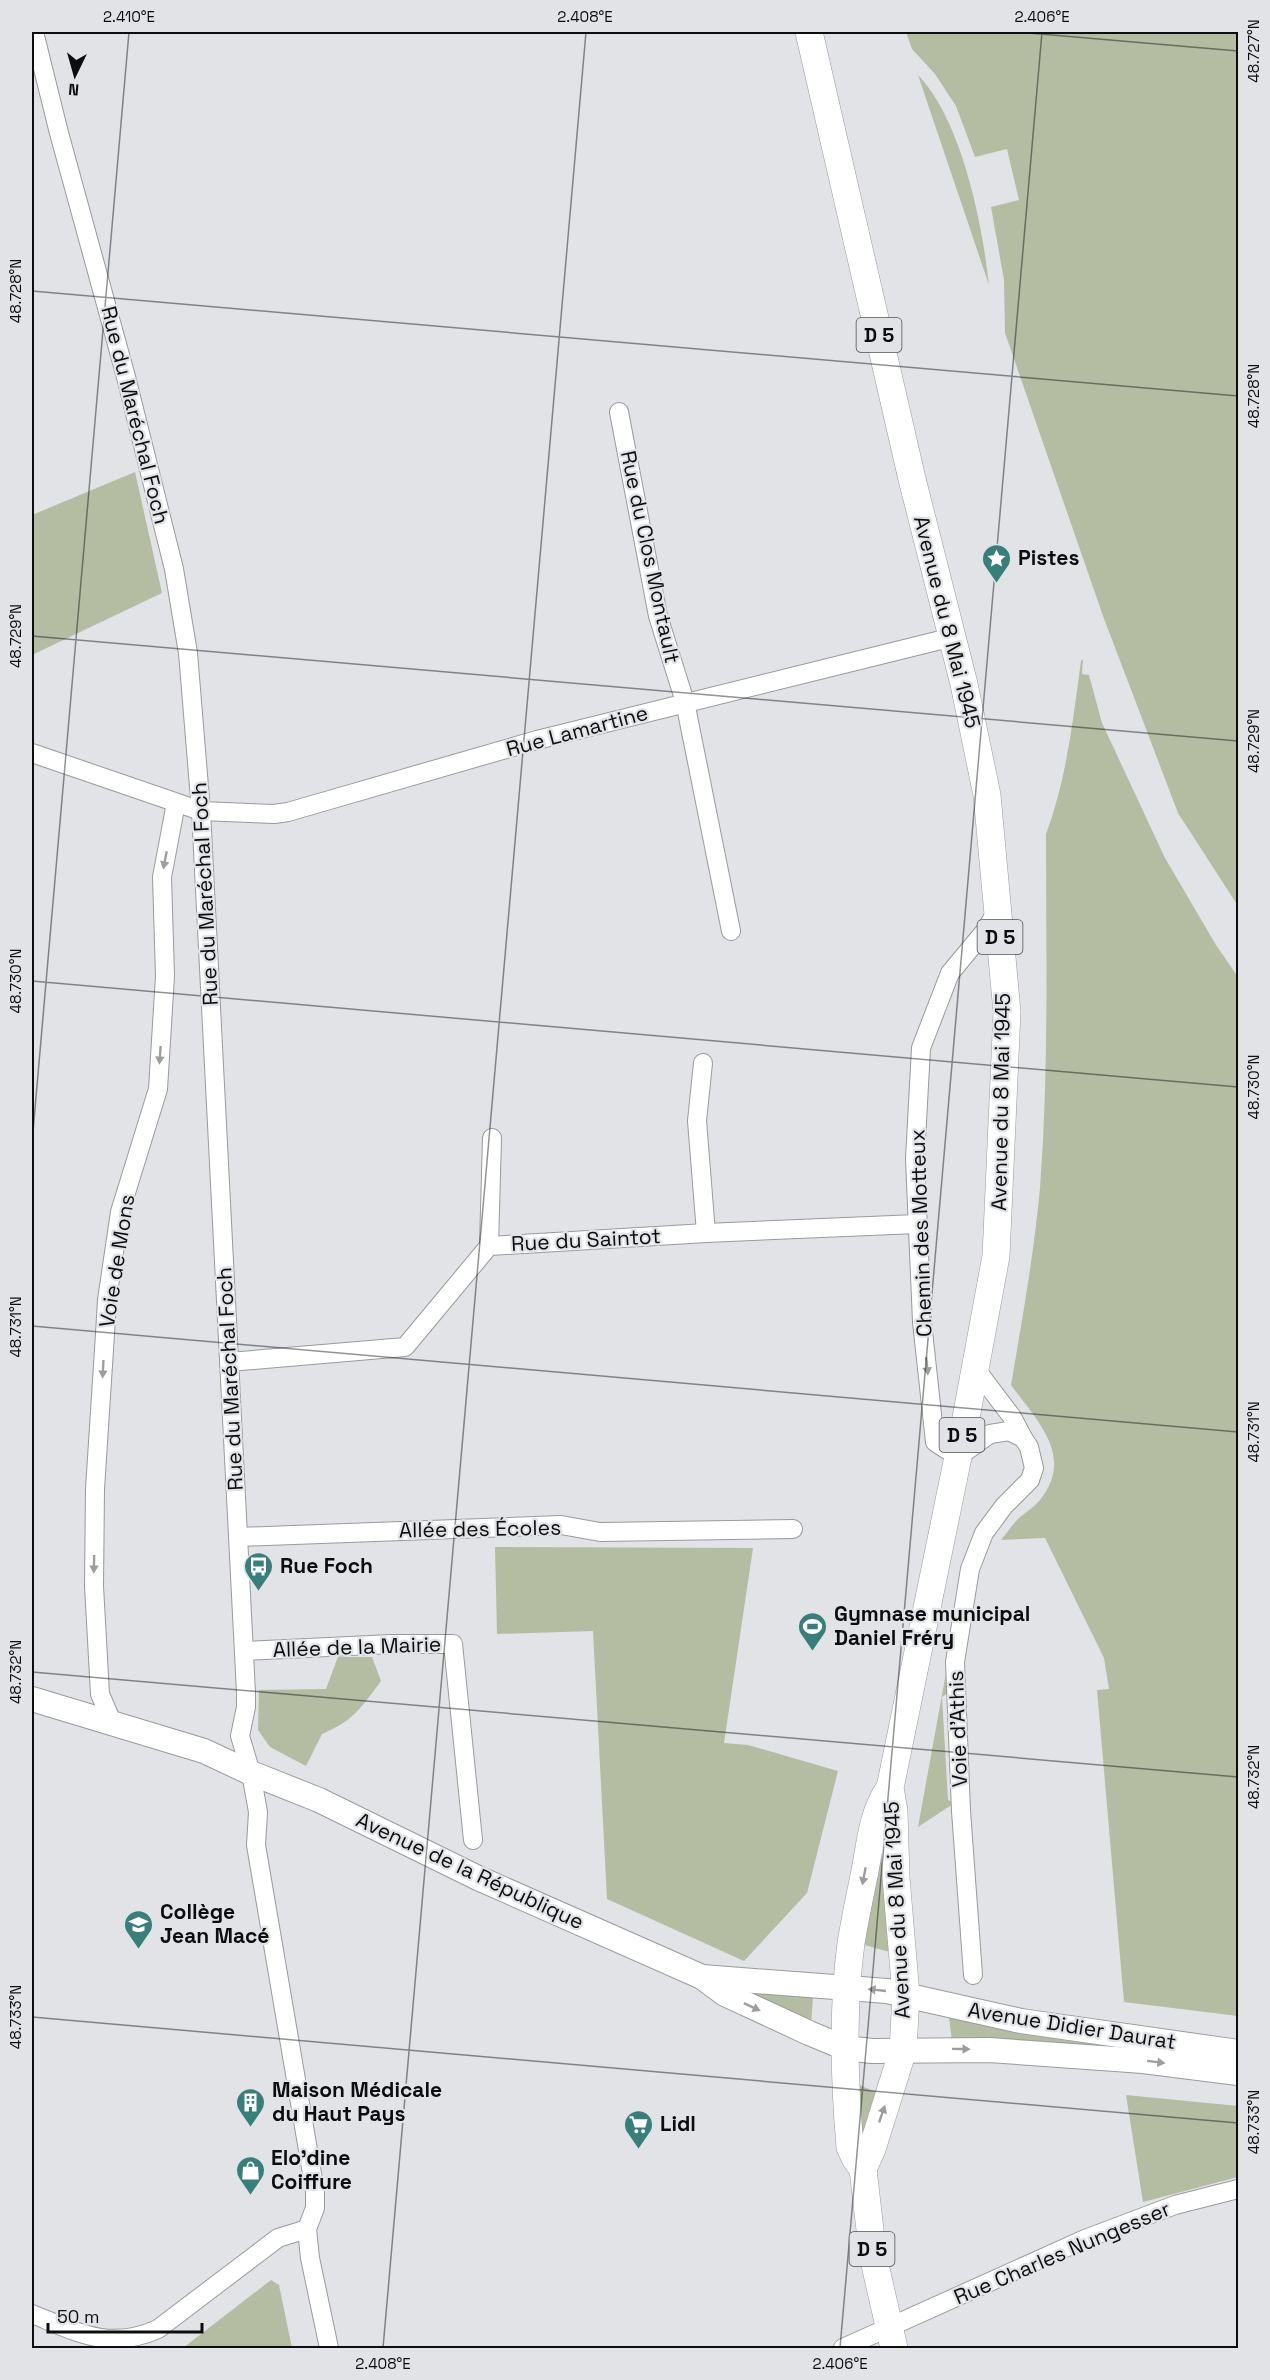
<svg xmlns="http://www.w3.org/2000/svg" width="1270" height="2380" font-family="'Space Grotesk',sans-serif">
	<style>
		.green { fill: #b4bda2 }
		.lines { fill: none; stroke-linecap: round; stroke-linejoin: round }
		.street-casing { stroke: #989a9d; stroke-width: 20 }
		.secondary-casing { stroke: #989a9d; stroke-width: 26 }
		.primary-casing { stroke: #989a9d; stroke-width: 28 }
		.street { stroke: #fff; stroke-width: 18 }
		.secondary { stroke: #fff; stroke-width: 24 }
		.primary { stroke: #fff; stroke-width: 27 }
		.oneway { fill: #9e9e9f }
		.ticks { fill: none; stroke: #0c0d0e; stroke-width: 1.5; stroke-opacity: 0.45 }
		.labels { text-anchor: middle; stroke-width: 4.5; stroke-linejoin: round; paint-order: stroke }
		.shield { fill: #e1e3e6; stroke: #4c4d4f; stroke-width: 1.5 }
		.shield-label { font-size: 20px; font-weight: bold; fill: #0c0d0e }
		.street-label { font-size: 21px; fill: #0c0d0e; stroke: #e1e3e6 }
		.poi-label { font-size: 21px; font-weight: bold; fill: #0c0d0e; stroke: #e1e3e6; text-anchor: start }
		.neatline { fill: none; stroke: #0c0d0e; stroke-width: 2 }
		.ticks-label { font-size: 15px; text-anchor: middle; fill: #0c0d0e }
	</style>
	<rect width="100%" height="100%" fill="#e1e3e6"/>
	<g class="green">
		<path d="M 906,32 L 1238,32 L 1238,906 L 1178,813 L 1103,616 L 1005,333 L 1004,280 L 991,207 L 1019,200 L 1007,149 L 975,157 L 956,106 L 935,74 L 912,49 Z"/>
		<path d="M 918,75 C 962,121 982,223 989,285 Z"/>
		<path d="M 135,472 L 162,593 L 32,655 L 32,515 Z"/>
		<path d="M 1083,659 L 1082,674 L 1089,675 L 1102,723 L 1165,858 L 1216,945 L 1238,977 L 1238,2016 L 1124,2002 L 1097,1690 L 1109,1689 L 1104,1658 L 1045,1538 L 1001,1540 C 1007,1533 1012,1525 1019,1518 C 1026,1512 1034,1507 1040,1500 C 1075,1456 1037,1421 1011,1385 C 1022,1320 1034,1254 1040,1188 C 1049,1070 1046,952 1046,834 C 1067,778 1073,719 1081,661 Z"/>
		<path d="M 495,1547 L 753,1548 L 724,1743 L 748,1745 L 838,1771 L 807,1893 L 744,1961 L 607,1899 L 593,1631 L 497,1634 Z"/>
		<path d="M 338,1657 L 372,1657 L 381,1681 C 361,1708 353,1721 322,1734 L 306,1766 L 270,1747 L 258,1730 L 259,1690 L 326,1689 Z"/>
		<path d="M 946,1673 L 948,1693 L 942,1697 L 948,1800 L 952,1802 L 953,1804 L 918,1827 Z"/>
		<path d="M 885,1860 L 893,1953 L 861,1944 L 875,1867 Z"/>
		<path d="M 745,1991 L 813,1996 L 811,2025 Z"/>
		<path d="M 949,2017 L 1238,2057 L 952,2041 Z"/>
		<path d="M 855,2083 L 878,2093 L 869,2113 L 864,2133 L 861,2133 Z"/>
		<path d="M 1126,2095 L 1238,2106 L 1238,2177 L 1143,2202 Z"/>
		<path d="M 271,2280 L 279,2285 L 292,2348 L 183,2348 Z"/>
	</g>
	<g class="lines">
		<defs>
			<g id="street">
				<path d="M 34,32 L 59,133 L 126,377 L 174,569 L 188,653 L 201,811 L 246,1693 L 246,1707 L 240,1736 L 251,1773 L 258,1812 L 256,1845 L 315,2191 L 315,2208 L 307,2229 L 310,2258 L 329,2348"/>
				<path d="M 619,412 L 658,616 L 685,702 L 731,931"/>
				<path d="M 32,753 L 201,811 L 274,814 L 288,812 L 537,740 L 953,637"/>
				<path d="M 703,1063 L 697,1121 L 706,1233"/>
				<path d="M 489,1246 L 492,1138"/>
				<path d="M 229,1362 L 405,1347 L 489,1246 L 706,1233 L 917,1224"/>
				<path d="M 975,1368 L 1012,1417 L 1023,1438"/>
				<path d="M 239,1537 L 561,1525 L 600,1532 L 793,1529"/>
				<path d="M 244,1651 L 392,1644 L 453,1644 L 473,1840"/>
				<path d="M 112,1722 L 100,1694 L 94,1586 L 95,1489 L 105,1334 L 107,1300 L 120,1212 L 158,1089 L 165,976 L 162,877 L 176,803"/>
				<path d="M 973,1975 L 961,1811 L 955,1662 L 970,1569 L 984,1533 L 1004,1506 L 1030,1480 L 1034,1468 L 1029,1447 L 1023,1438 L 1009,1431 L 990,1434 L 958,1457 L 935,1442 L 922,1322 L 915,1159 L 921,1048 L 950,973 L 985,931 L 997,911"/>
				<path d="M 32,2314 C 77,2332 109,2351 158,2329 L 278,2238 L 307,2229"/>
				<path d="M 843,2348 L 1085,2239 L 1175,2205 L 1238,2189"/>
			</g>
			<g id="secondary">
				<path d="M 32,1699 L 204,1751 L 251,1773 L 319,1800 L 478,1878 L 702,1977 L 725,1994 L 809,2033 L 845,2048 L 872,2051 L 989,2050 L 1143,2061 L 1238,2073"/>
				<path d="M 702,1977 L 887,1991 L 1021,2021 L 1238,2052"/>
			</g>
			<g id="primary">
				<path d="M 809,32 L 912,479 L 964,684 L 987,795 L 1007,1012 L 996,1256 L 966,1418 L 890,1788 L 894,1811 L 896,1878 L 906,1995 L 903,2050 L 872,2149 L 863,2169"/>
				<path d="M 889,1789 C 873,1812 870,1843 865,1871 C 860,1895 855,1919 851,1943 C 842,2011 844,2079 850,2147 L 855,2158 L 863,2169 L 873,2256 L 894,2348"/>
			</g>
		</defs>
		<use href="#street" class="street-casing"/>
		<use href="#secondary" class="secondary-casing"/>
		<use href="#primary" class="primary-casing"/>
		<use href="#street" class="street"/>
		<use href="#secondary" class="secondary"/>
		<use href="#primary" class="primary"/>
	</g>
	<defs><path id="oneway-solid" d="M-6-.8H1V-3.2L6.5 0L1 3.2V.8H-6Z" transform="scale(1.5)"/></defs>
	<g class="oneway">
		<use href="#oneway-solid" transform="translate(165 860) rotate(101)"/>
		<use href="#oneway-solid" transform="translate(160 1055) rotate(94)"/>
		<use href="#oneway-solid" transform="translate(927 1366) rotate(84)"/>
		<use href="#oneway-solid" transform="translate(103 1369) rotate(93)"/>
		<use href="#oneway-solid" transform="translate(94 1564) rotate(91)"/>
		<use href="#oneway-solid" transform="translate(864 1876) rotate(101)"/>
		<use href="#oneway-solid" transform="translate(877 1990) rotate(-174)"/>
		<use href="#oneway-solid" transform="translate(752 2007) rotate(25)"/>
		<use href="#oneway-solid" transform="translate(961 2049) rotate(1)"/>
		<use href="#oneway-solid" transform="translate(1156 2062) rotate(7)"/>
		<use href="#oneway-solid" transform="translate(882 2114) rotate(-71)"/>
	</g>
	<path class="ticks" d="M 1017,32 L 1238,51M 32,291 L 1238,396M 32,636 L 1238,741M 32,981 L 1238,1087M 32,1143 L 129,32M 32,1326 L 1238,1432M 32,1672 L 1238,1777M 32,2017 L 1238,2123M 383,2348 L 586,32M 840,2348 L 1042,32"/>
	<defs>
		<symbol id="sight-pin" viewBox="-11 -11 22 30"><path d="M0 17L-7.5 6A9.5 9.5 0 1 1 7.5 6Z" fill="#377f7b" stroke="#e1e3e6"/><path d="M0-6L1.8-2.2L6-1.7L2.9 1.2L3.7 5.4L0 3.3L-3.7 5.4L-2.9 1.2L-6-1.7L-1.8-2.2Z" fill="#fff"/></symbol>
		<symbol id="bus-pin" viewBox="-11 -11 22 30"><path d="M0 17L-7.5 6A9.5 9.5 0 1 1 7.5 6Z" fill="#377f7b" stroke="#e1e3e6"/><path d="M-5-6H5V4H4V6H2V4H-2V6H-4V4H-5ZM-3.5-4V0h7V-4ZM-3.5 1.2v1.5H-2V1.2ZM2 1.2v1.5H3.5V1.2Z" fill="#fff"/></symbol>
		<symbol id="stadium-pin" viewBox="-11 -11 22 30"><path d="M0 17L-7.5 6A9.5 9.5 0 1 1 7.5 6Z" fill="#377f7b" stroke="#e1e3e6"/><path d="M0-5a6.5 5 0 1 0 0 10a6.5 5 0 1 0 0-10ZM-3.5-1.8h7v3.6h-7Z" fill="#fff"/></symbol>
		<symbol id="school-pin" viewBox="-11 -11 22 30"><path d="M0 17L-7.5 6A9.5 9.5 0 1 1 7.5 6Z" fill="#377f7b" stroke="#e1e3e6"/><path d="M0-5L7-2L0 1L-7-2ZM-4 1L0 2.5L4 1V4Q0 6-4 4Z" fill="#fff"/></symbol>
		<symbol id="building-pin" viewBox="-11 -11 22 30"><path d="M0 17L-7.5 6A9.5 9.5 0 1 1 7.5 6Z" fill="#377f7b" stroke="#e1e3e6"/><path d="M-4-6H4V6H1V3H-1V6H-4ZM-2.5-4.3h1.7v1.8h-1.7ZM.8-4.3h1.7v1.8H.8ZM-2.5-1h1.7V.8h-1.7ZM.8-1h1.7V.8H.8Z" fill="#fff"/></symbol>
		<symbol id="supermarket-pin" viewBox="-11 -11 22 30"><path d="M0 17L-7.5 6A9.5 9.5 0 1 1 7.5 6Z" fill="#377f7b" stroke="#e1e3e6"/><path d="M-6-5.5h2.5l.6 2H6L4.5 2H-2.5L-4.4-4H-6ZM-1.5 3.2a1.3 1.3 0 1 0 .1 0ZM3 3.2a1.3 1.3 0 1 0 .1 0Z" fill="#fff"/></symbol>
		<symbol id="shop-pin" viewBox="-11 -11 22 30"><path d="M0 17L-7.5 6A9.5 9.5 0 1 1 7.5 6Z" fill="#377f7b" stroke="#e1e3e6"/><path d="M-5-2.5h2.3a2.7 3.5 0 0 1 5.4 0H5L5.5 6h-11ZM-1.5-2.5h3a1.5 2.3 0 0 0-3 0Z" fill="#fff"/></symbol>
	</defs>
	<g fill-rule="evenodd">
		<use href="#sight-pin" x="980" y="542" width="33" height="45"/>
		<use href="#bus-pin" x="242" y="1550" width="33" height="45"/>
		<use href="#stadium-pin" x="796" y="1610" width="33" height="45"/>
		<use href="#school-pin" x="122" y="1908" width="33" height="45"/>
		<use href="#building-pin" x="234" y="2086" width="33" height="45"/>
		<use href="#supermarket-pin" x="622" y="2108" width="33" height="45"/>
		<use href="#shop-pin" x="234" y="2154" width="33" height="45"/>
	</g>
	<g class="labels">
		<g class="shield">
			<rect x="856.5" y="318" width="45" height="34" rx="4.5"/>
			<rect x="977.5" y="920" width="45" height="34" rx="4.5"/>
			<rect x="939.5" y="1418" width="45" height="34" rx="4.5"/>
			<rect x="849.5" y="2232" width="45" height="34" rx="4.5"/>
		</g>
		<g class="shield-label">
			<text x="879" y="342">D 5</text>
			<text x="1000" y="944">D 5</text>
			<text x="962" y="1442">D 5</text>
			<text x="872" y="2256">D 5</text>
		</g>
		<g class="street-label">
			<text transform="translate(135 415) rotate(76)" y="7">Rue du Maréchal Foch</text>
			<text transform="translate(650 557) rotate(78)" y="7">Rue du Clos Montault</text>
			<text transform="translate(947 622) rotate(76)" y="7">Avenue du 8 Mai 1945</text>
			<text transform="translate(577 731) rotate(-15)" y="7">Rue Lamartine</text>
			<text transform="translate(205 894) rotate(-93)" y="7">Rue du Maréchal Foch</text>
			<text transform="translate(1001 1102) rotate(-89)" y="7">Avenue du 8 Mai 1945</text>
			<text transform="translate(921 1233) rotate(-92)" y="7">Chemin des Motteux</text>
			<text transform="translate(586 1240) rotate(-3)" y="7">Rue du Saintot</text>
			<text transform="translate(117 1261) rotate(-81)" y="7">Voie de Mons</text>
			<text transform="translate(230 1379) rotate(-93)" y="7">Rue du Maréchal Foch</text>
			<text transform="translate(480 1529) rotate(-1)" y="7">Allée des Écoles</text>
			<text transform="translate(357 1647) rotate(-2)" y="7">Allée de la Mairie</text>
			<text transform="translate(958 1729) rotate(-92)" y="7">Voie d'Athis</text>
			<text transform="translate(470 1871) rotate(25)" y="7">Avenue de la République</text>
			<text transform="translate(897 1910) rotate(-93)" y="7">Avenue du 8 Mai 1945</text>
			<text transform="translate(1072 2026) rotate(9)" y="7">Avenue Didier Daurat</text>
			<text transform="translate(1062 2253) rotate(-23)" y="7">Rue Charles Nungesser</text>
		</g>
		<g class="poi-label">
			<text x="1018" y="565">Pistes</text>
			<text x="280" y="1573">Rue Foch</text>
			<text x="834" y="1621">Gymnase municipal<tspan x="834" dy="24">Daniel Fréry</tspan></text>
			<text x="160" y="1919">Collège<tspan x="160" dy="24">Jean Macé</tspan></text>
			<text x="272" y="2097">Maison Médicale<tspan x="272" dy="24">du Haut Pays</tspan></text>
			<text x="660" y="2131">Lidl</text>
			<text x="271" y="2165">Elo’dine<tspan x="271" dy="24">Coiffure</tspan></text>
		</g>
	</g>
	<rect width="1270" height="2380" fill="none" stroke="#e1e3e6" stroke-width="66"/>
	<g transform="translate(75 75) rotate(185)" stroke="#e1e3e6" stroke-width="4.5" paint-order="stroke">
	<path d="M0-4.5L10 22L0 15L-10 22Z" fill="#0c0d0e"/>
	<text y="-9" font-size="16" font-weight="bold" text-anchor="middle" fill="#0c0d0e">N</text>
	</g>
	<path d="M48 2323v9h154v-9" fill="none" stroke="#0c0d0e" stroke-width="3"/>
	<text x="57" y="2323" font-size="18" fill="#0c0d0e" stroke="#e1e3e6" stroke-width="4.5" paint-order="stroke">50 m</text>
	<rect x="33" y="33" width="1204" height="2314" class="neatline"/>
	<g class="ticks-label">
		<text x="129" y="22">2.410°E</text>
		<text x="585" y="22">2.408°E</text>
		<text x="1042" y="22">2.406°E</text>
		<text transform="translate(1254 51) rotate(-90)" y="5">48.727°N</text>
		<text transform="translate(16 291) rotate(-90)" y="5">48.728°N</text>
		<text transform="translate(1254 396) rotate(-90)" y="5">48.728°N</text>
		<text transform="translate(16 636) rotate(-90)" y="5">48.729°N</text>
		<text transform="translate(1254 741) rotate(-90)" y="5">48.729°N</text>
		<text transform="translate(16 981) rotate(-90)" y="5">48.730°N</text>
		<text transform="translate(1254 1087) rotate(-90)" y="5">48.730°N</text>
		<text transform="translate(16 1327) rotate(-90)" y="5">48.731°N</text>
		<text transform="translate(1254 1432) rotate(-90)" y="5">48.731°N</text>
		<text transform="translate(16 1672) rotate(-90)" y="5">48.732°N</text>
		<text transform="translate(1254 1777) rotate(-90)" y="5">48.732°N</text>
		<text transform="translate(16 2017) rotate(-90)" y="5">48.733°N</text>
		<text transform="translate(1254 2122) rotate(-90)" y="5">48.733°N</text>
		<text x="383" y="2369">2.408°E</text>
		<text x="840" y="2369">2.406°E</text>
	</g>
</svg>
